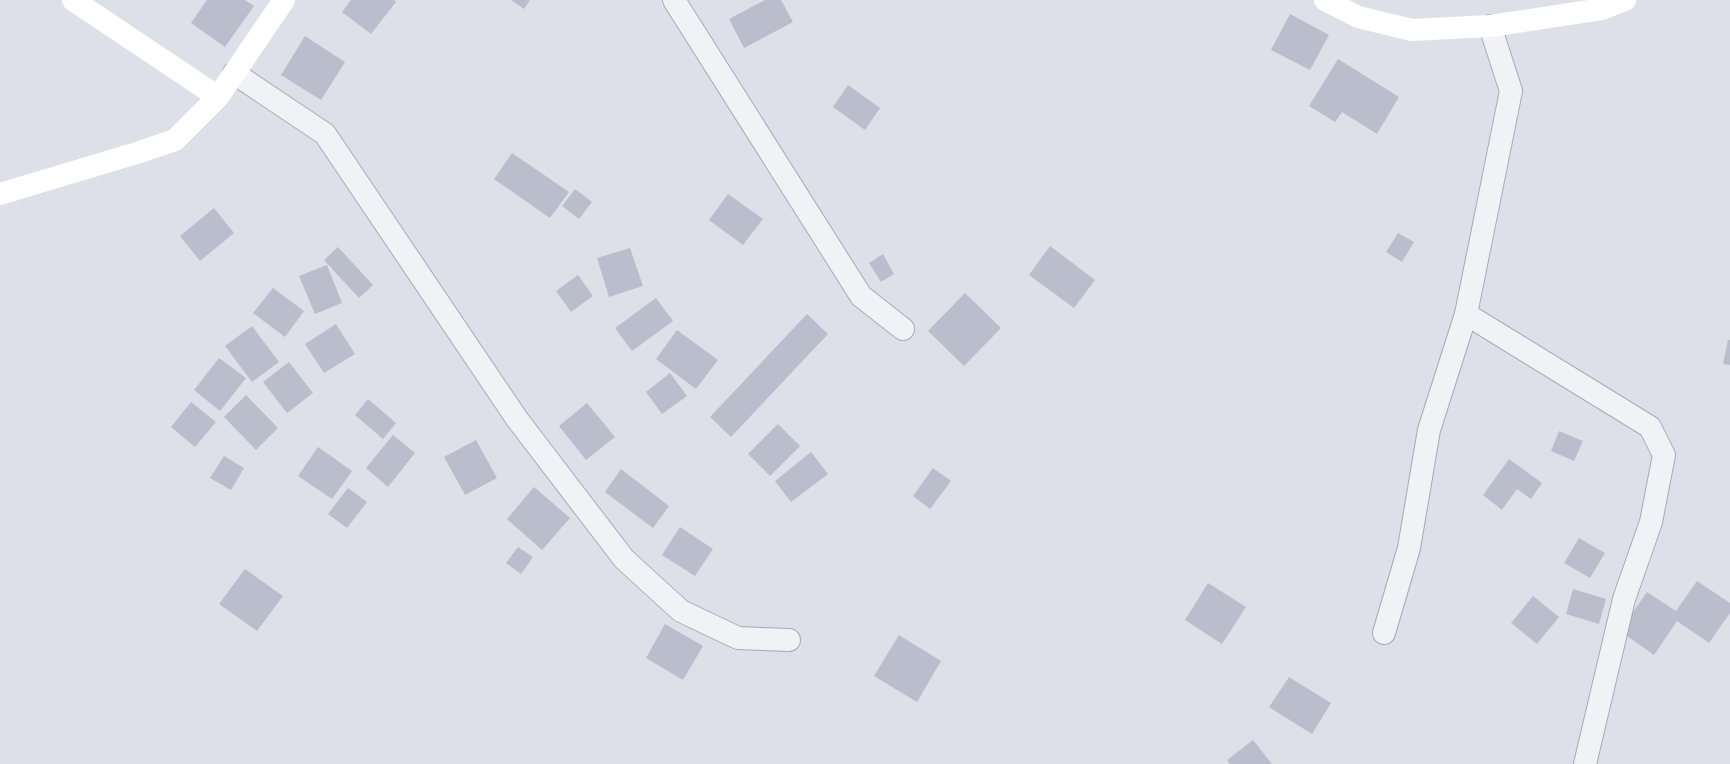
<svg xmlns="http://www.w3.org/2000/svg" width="1730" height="764" font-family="'Varela Round',sans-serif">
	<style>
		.building { fill: #babecc }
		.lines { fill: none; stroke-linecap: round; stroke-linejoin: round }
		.minor-casing { stroke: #a6aab6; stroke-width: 24 }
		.minor { stroke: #f0f2f6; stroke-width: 22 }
		.secondary { stroke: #fff; stroke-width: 22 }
	</style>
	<rect width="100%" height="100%" fill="#dde0e8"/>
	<g class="building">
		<path d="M 207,0 L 245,0 L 254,6 L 225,47 L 191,23 Z"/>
		<path d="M 351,0 L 394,0 L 396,2 L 371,34 L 342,12 Z"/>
		<path d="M 511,0 L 530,0 L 524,9 Z"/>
		<path d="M 765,0 L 781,0 L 793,22 L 744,48 L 729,19 Z"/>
		<path d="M 1290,14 L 1329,35 L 1310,70 L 1271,50 Z"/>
		<path d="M 305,36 L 345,62 L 321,100 L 281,75 Z"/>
		<path d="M 1338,59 L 1399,97 L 1377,134 L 1342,112 L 1335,122 L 1309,106 Z"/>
		<path d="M 848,85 L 880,108 L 865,130 L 833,107 Z"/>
		<path d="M 512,153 L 569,192 L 550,218 L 494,179 Z"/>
		<path d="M 575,189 L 592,202 L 579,219 L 562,206 Z"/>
		<path d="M 728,194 L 763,219 L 743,245 L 709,220 Z"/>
		<path d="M 214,208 L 234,233 L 200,261 L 180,236 Z"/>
		<path d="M 1398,233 L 1414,242 L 1402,262 L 1386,252 Z"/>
		<path d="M 1050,246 L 1095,280 L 1074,308 L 1029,275 Z"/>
		<path d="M 338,247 L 373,285 L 359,298 L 324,260 Z"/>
		<path d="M 630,248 L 643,286 L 609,297 L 597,258 Z"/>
		<path d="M 883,254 L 894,274 L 881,282 L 869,263 Z"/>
		<path d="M 327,265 L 342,303 L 315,314 L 299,276 Z"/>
		<path d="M 578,275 L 593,296 L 571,312 L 556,291 Z"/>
		<path d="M 273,288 L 304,311 L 285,337 L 253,313 Z"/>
		<path d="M 965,293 L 1001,328 L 964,366 L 928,331 Z"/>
		<path d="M 656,298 L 673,321 L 632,351 L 615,328 Z"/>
		<path d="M 807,314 L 828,334 L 731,437 L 710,417 Z"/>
		<path d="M 336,324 L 355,354 L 324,373 L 305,344 Z"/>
		<path d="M 252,326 L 279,362 L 252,382 L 225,346 Z"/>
		<path d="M 677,330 L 718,360 L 696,389 L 656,359 Z"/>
		<path d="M 1728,340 L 1730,340 L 1730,365 L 1723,364 Z"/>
		<path d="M 219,358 L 246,378 L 220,411 L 194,390 Z"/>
		<path d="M 289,362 L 313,393 L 287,413 L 263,382 Z"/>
		<path d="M 670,373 L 687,396 L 662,414 L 646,392 Z"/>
		<path d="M 246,395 L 278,428 L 256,450 L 224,417 Z"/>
		<path d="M 368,399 L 396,423 L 383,439 L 355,415 Z"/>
		<path d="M 191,402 L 216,422 L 195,447 L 171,427 Z"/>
		<path d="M 587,403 L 615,437 L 586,460 L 559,426 Z"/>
		<path d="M 778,424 L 800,446 L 770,476 L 748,454 Z"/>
		<path d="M 1559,431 L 1583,441 L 1574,461 L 1551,451 Z"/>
		<path d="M 393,435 L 415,453 L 388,487 L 366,468 Z"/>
		<path d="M 476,440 L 497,478 L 465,495 L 444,457 Z"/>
		<path d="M 318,447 L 352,471 L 332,499 L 298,476 Z"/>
		<path d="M 811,452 L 828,474 L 791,502 L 775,481 Z"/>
		<path d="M 224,456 L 244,468 L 231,490 L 210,478 Z"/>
		<path d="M 1509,459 L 1542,483 L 1531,499 L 1517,489 L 1502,510 L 1483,495 Z"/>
		<path d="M 933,468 L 951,481 L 930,509 L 913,496 Z"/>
		<path d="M 621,469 L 669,506 L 653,528 L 605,492 Z"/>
		<path d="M 534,487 L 570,518 L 542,550 L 507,519 Z"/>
		<path d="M 348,488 L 367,502 L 347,528 L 328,514 Z"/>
		<path d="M 680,527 L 713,549 L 695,576 L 662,555 Z"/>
		<path d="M 1579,538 L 1605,553 L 1590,578 L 1564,563 Z"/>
		<path d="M 518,547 L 533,557 L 521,574 L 506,563 Z"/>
		<path d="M 245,569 L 283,596 L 257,631 L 219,604 Z"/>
		<path d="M 1697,581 L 1730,603 L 1730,613 L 1709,643 L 1677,621 L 1654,655 L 1620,631 L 1647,592 L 1676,611 Z"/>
		<path d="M 1208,583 L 1246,607 L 1222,644 L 1185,620 Z"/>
		<path d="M 1573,589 L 1606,599 L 1599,624 L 1566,614 Z"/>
		<path d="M 1533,596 L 1559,617 L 1537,644 L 1511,623 Z"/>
		<path d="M 665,624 L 703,646 L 683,680 L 646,658 Z"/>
		<path d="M 899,635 L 941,661 L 917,702 L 874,676 Z"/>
		<path d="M 1289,677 L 1331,703 L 1312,734 L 1269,707 Z"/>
		<path d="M 1253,740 L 1272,764 L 1230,764 L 1227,760 Z"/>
	</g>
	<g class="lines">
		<defs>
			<g id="minor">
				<path d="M 674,0 L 861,296 L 903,329"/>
				<path d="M 234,73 L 325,134 L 517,419 L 624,559 L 681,611 L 738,638 L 789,640"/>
				<path d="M 1466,314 L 1650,427 L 1664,455 L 1651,522 L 1624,599 L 1585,764"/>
				<path d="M 1384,633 L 1409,548 L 1429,430 L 1466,314 L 1511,91 L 1490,26"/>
			</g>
		</defs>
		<use href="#minor" class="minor-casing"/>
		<use href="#minor" class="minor"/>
		<g class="secondary">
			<path d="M 73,0 L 218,97"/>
			<path d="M 1325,0 L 1358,17 L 1412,30 L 1490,26 L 1602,9 L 1625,0"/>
			<path d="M 0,194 L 140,152 L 175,140 L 218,97 L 284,0"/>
		</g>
	</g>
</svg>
